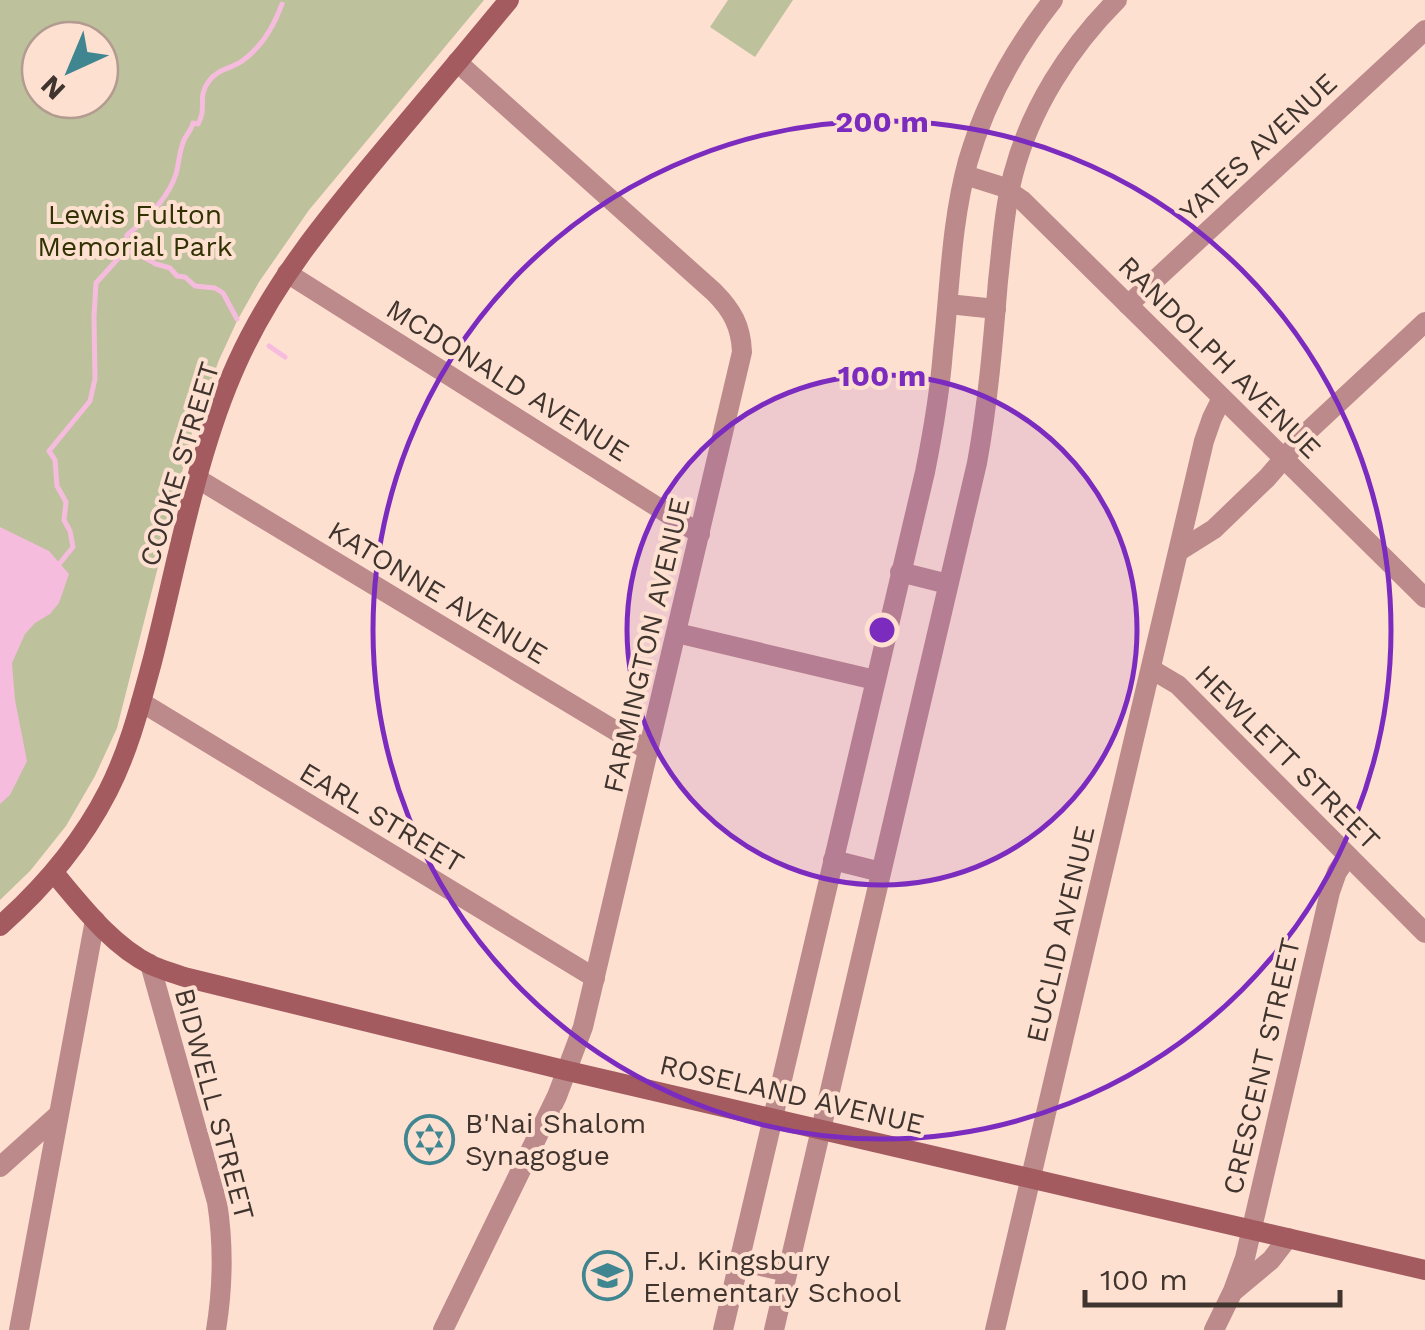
<svg xmlns="http://www.w3.org/2000/svg" width="1425" height="1330" font-family="'Work Sans',sans-serif">
	<style>
		.green { fill: #bdc19c; fill-rule: evenodd }
		.water { fill: #f6bcdd }
		.lines { fill: none; stroke-linecap: round; stroke-linejoin: round }
		.stream { stroke: #f6bcdd; stroke-width: 5 }
		.street { stroke: #bd8a8c; stroke-width: 20 }
		.secondary { stroke: #a35b60; stroke-width: 20 }
		.ring { fill: none; stroke: #7b2cbf; stroke-width: 5 }
		.labels { text-anchor: middle; stroke-width: 8; stroke-linejoin: round; paint-order: stroke }
		.street-label { font-size: 28px; fill: #3f342e; stroke: #fee0d1 }
		.park-label { font-size: 28px; fill: #303203; stroke: #fee0d1 }
		.poi-label { font-size: 28px; fill: #3f342e; stroke: #fee0d1; text-anchor: start }
		.centre { fill: #7b2cbf; stroke: #fee0d1; stroke-width: 5 }
		.ring-label { font-size: 30px; text-anchor: middle; font-weight: bold; fill: #7b2cbf; stroke: #fee0d1; stroke-width: 8; stroke-linejoin: round; paint-order: stroke }
	</style>
	<rect width="100%" height="100%" fill="#fee0d1"/>
	<g class="green">
		<path d="M 0,0 L 484,0 L 309,210 L 259,282 L 237,321 L 219,360 L 192,433 L 117,728 L 95,776 L 66,826 L 30,871 L 0,900 ZM 40,40 L 100,40 L 100,100 L 40,100 Z"/>
		<path d="M 728,0 L 793,0 L 755,57 L 710,27 Z"/>
	</g>
	<path class="water" d="M 0,527 L 49,551 L 69,574 L 59,603 L 50,614 L 35,623 L 25,634 L 12,663 L 15,700 L 27,761 L 10,795 L 0,804 Z"/>
	<g class="lines">
		<g class="stream">
			<path d="M 125,251 L 136,253 L 156,264 L 170,268 L 177,276 L 185,277 L 195,286 L 215,288 L 223,293 L 237,319"/>
			<path d="M 269,346 L 285,357"/>
			<path d="M 60,563 L 73,547 L 70,531 L 64,520 L 66,502 L 57,486 L 55,460 L 49,451 L 90,401 L 95,379 L 94,317 L 96,283 L 125,251 L 127,235 C 147,219 168,199 176,174 C 179,164 179,153 183,143 C 185,135 191,132 193,123 L 198,124 C 208,107 196,98 209,81 C 217,69 231,69 242,61 C 262,47 274,26 282,4"/>
		</g>
		<g class="street">
			<path d="M 965,175 L 1003,187 L 1023,201 L 1425,598"/>
			<path d="M 287,273 L 700,534"/>
			<path d="M 948,304 L 996,309"/>
			<path d="M 1128,305 L 1425,30"/>
			<path d="M 198,479 L 649,751"/>
			<path d="M 1179,551 L 1214,529 L 1267,478 L 1306,433 L 1425,322"/>
			<path d="M 900,572 L 948,584"/>
			<path d="M 677,633 L 875,680"/>
			<path d="M 1151,669 L 1178,685 L 1425,933"/>
			<path d="M 141,702 L 595,978"/>
			<path d="M 833,860 L 881,872"/>
			<path d="M 150,964 L 217,1202 C 224,1246 223,1287 216,1330"/>
			<path d="M 0,1167 L 58,1115"/>
			<path d="M 739,1261 L 787,1272"/>
			<path d="M 1235,1290 L 1271,1260 L 1288,1238"/>
			<path d="M 19,1330 L 95,920"/>
			<path d="M 443,1330 L 557,1096 L 583,1027 L 742,352 C 741,326 732,310 714,292 L 457,62"/>
			<path d="M 723,1330 L 925,472 C 933,432 940,391 943,351 C 950,287 951,223 968,161 C 985,102 1015,48 1053,0"/>
			<path d="M 774,1330 L 977,463 C 988,403 993,342 998,281 C 1002,246 1004,210 1013,175 C 1030,109 1069,48 1117,0"/>
			<path d="M 995,1330 L 1204,441 L 1212,418 L 1222,398"/>
			<path d="M 1214,1330 L 1233,1291 L 1245,1258 L 1330,892 L 1337,872 L 1348,856"/>
		</g>
		<g class="secondary">
			<path d="M 54,873 C 82,906 111,945 151,965 C 162,970 175,974 188,978 L 568,1071 L 1425,1270"/>
			<path d="M 0,926 C 44,887 81,844 108,791 C 129,750 140,706 152,662 C 177,565 196,453 237,363 C 273,283 327,218 382,152 C 425,101 467,51 509,0"/>
		</g>
	</g>
	<circle cx="882" cy="630" r="255" fill="#7b2cbf" fill-opacity=".12"/>
	<g class="ring">
		<circle cx="882" cy="630" r="255"/>
		<circle cx="882" cy="630" r="509"/>
	</g>
	<defs>
		<symbol id="synagogue-ring" viewBox="-11 -11 22 22"><circle r="9.5" fill="#fee0d1" stroke="#408691" stroke-width="1.5"/><path d="M0-6.5L5.6 3.2H-5.6ZM0 6.5L5.6-3.2H-5.6Z" fill="#408691"/></symbol>
		<symbol id="school-ring" viewBox="-11 -11 22 22"><circle r="9.5" fill="#fee0d1" stroke="#408691" stroke-width="1.5"/><path d="M0-5L7-2L0 1L-7-2ZM-4 1L0 2.5L4 1V4Q0 6-4 4Z" fill="#408691"/></symbol>
	</defs>
	<g fill-rule="evenodd">
		<use href="#synagogue-ring" x="402" y="1112" width="55" height="55"/>
		<use href="#school-ring" x="580" y="1248" width="55" height="55"/>
	</g>
	<g class="labels">
		<g class="street-label">
			<text transform="translate(1258 147) rotate(-43)" y="10">YATES AVENUE</text>
			<text transform="translate(1220 357) rotate(45)" y="10">RANDOLPH AVENUE</text>
			<text transform="translate(508 380) rotate(32)" y="10">MCDONALD AVENUE</text>
			<text transform="translate(179 464) rotate(-73)" y="10">COOKE STREET</text>
			<text transform="translate(438 592) rotate(31)" y="10">KATONNE AVENUE</text>
			<text transform="translate(646 645) rotate(-77)" y="10">FARMINGTON AVENUE</text>
			<text transform="translate(1288 757) rotate(45)" y="10">HEWLETT STREET</text>
			<text transform="translate(382 817) rotate(31)" y="10">EARL STREET</text>
			<text transform="translate(1060 934) rotate(-77)" y="10">EUCLID AVENUE</text>
			<text transform="translate(1261 1066) rotate(-77)" y="10">CRESCENT STREET</text>
			<text transform="translate(792 1094) rotate(13)" y="10">ROSELAND AVENUE</text>
			<text transform="translate(215 1104) rotate(75)" y="10">BIDWELL STREET</text>
		</g>
		<g class="park-label">
			<text x="135" y="224">Lewis Fulton<tspan x="135" dy="32">Memorial Park</tspan></text>
		</g>
		<g class="poi-label">
			<text x="465" y="1133">B'Nai Shalom<tspan x="465" dy="32">Synagogue</tspan></text>
			<text x="643" y="1270">F.J. Kingsbury<tspan x="643" dy="32">Elementary School</tspan></text>
		</g>
	</g>
	<circle cx="882" cy="630" r="15" class="centre"/>
	<g class="ring-label">
		<text x="882" y="132">200 m</text>
		<text x="882" y="386">100 m</text>
	</g>
	<g transform="translate(70 70) rotate(224)"><circle r="48" fill="#fee0d1" stroke="#b29b90" stroke-width="2.5"/>
	<path d="M0-8L18 38L0 25L-18 38Z" fill="#408691"/>
	<text y="-15" font-size="28" font-weight="bold" text-anchor="middle" fill="#3f342e">N</text>
	</g>
	<path d="M1085 1290v15h255v-15" fill="none" stroke="#3f342e" stroke-width="5"/>
	<text x="1100" y="1290" font-size="30" fill="#3f342e" stroke="#fee0d1" stroke-width="8" paint-order="stroke">100 m</text>
</svg>
